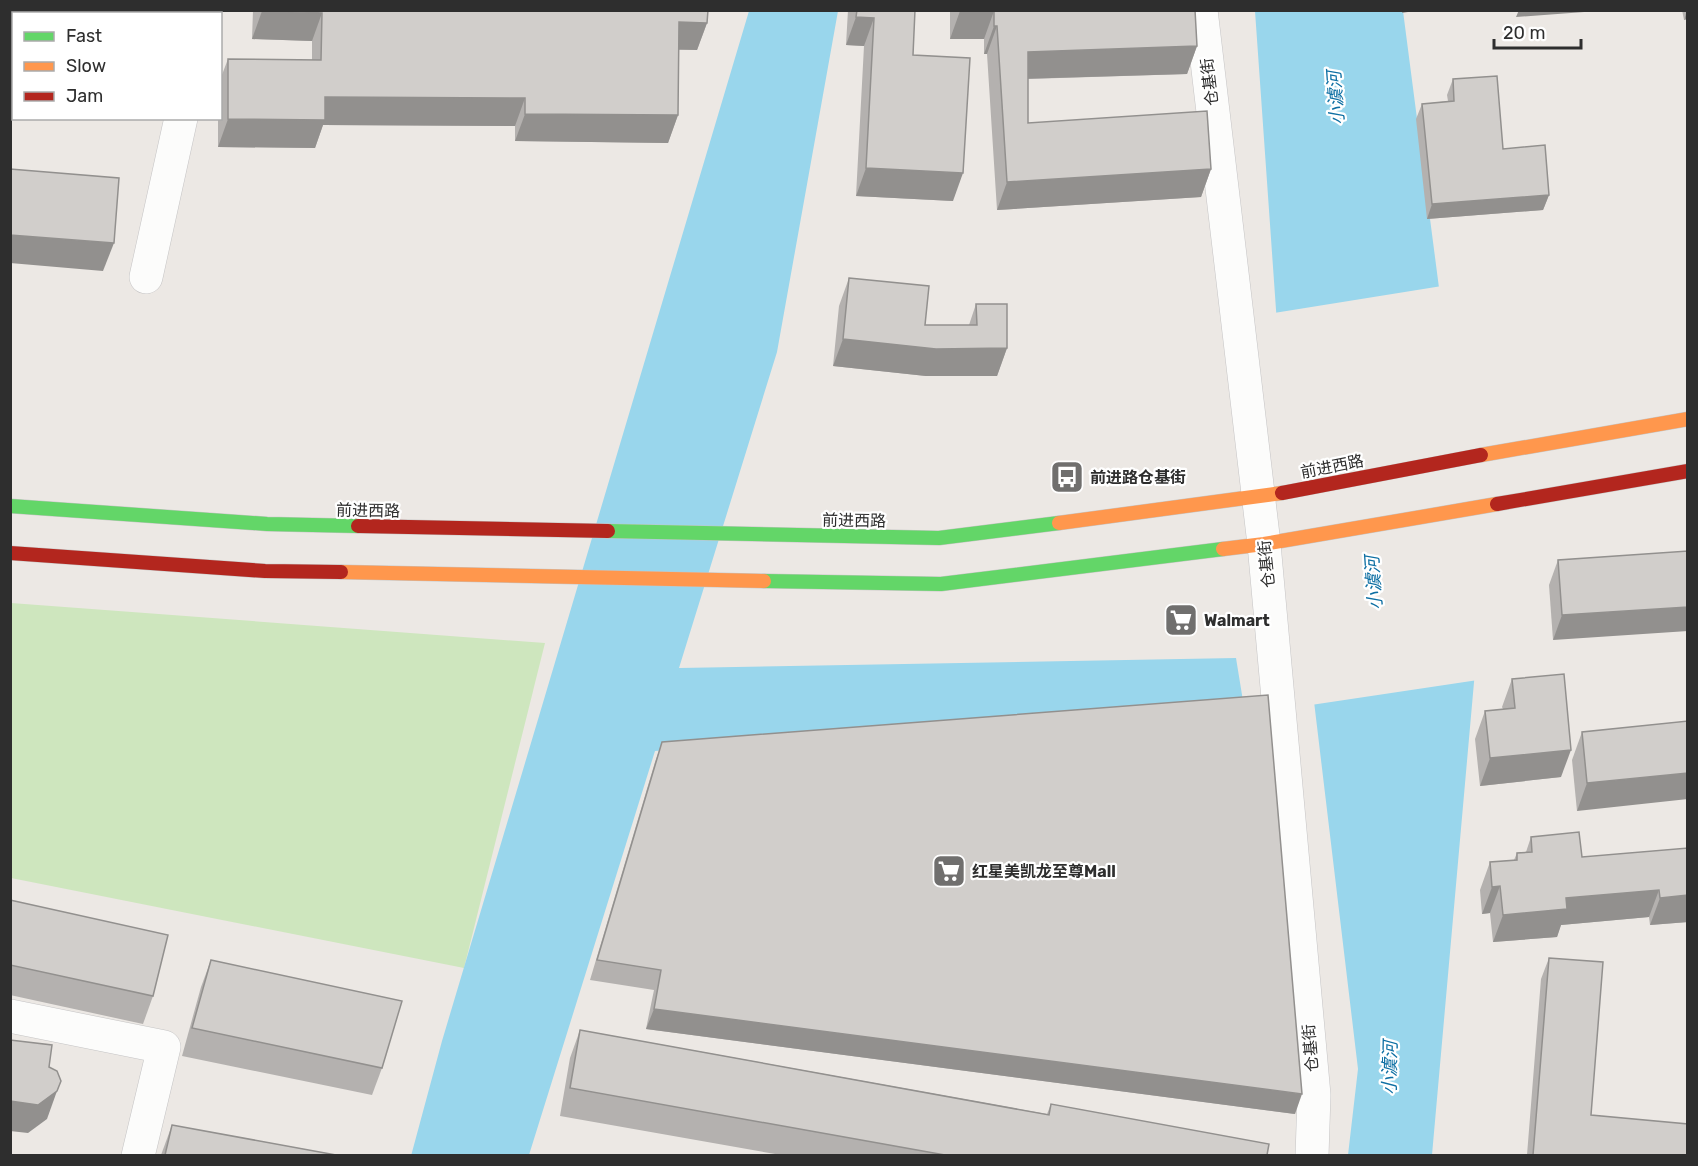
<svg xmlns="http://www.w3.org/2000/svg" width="1698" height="1166" font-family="Rubik,'Noto Sans SC',sans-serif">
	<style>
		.green { fill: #cee6be }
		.water { fill: #99d6ec }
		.pier { fill: #ece8e4 }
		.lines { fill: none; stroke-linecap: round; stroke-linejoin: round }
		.street-casing { stroke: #c5c4c5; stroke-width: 34 }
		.fast-casing { stroke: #c6c5c4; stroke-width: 15 }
		.slow-casing { stroke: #c6c5c4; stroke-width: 15 }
		.jam-casing { stroke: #c6c5c4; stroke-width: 15 }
		.street { stroke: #fcfcfb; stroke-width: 33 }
		.fast { stroke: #63d668; stroke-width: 14 }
		.slow { stroke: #ff974d; stroke-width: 14 }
		.jam { stroke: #b3261e; stroke-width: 14 }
		.wall { fill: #b4b1af }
		.shaded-wall { fill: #92908e }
		.building { fill: #d1cecb; stroke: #92908e; stroke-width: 1.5 }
		.labels { text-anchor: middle; stroke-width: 4.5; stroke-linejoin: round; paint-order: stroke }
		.street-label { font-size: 16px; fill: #2e2e2e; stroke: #fff }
		.poi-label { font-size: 16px; font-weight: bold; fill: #2e2e2e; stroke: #fff; text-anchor: start }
		.water-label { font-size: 18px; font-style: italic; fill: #0d6fa3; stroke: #fff }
	</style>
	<rect width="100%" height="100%" fill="#ece8e4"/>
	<path class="green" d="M 11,603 L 545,643 L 464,968 L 11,878 Z"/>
	<g class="water">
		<path d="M 749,11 L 838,11 L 777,352 L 679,668 L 1236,658 L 1243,701 L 655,751 L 529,1155 L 411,1156 L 442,1041 L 528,753 Z"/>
		<path d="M 1255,11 L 1403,11 L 1445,334 L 1475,671 L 1432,1155 L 1348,1155 L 1358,1069 L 1313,693 L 1278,338 Z"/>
	</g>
	<path class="pier" d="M 1442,286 L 1448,334 L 1478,671 L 1478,680 L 1311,705 L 1274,313 Z"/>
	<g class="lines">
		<defs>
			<g id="street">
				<path d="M 1201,10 L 1264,544 L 1314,1095 L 1312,1156"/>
				<path d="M 204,14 L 205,10"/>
				<path d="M 146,277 L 181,118"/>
				<path d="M 10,1016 L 164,1047 L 138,1156"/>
			</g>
			<g id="fast">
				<path d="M 10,506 L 267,524 L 358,526"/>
				<path d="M 608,531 L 939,538 L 1059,523"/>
				<path d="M 764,581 L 941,584 L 1223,549"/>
			</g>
			<g id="slow">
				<path d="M 1481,455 L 1688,419"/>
				<path d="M 1059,523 L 1282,493"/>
				<path d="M 1223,549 L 1264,544 L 1497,504"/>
				<path d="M 341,572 L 764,581"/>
			</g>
			<g id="jam">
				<path d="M 1282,493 L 1481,455"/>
				<path d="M 1497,504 L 1688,471"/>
				<path d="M 358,526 L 608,531"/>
				<path d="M 10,553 L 265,571 L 341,572"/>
			</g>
		</defs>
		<use href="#street" class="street-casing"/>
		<use href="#fast" class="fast-casing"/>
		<use href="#slow" class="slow-casing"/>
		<use href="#jam" class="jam-casing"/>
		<use href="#street" class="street"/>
		<use href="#fast" class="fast"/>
		<use href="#slow" class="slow"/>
		<use href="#jam" class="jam"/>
	</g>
	<g class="wall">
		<path d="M 253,10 L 708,10 L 707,23 L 697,50 L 678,50 L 678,115 L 668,143 L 515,141 L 515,126 L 323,125 L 315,148 L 218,147 L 218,118 L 220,118 L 220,80 L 228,59 L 312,60 L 312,41 L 252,39 Z"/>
		<path d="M 848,10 L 915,10 L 913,55 L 953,201 L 856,196 L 864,46 L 846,45 Z"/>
		<path d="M 950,10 L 1195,10 L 1197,46 L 1187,74 L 1028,79 L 1028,123 L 1211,169 L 1201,197 L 997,210 L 987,54 L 984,54 L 984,39 L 950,39 Z"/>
		<path d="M 1682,10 L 1688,10 L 1684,20 Z"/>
		<path d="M 1453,79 L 1503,149 L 1549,195 L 1543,210 L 1427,219 L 1416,119 L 1422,104 L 1448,101 L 1447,95 Z"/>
		<path d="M 849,278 L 925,325 L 969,325 L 976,304 L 1007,348 L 997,376 L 926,376 L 833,366 L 839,306 Z"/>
		<path d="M 1688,551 L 1553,640 L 1549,585 L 1558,560 Z"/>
		<path d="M 1512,679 L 1561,777 L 1480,786 L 1475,739 L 1485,711 L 1503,709 L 1502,707 Z"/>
		<path d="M 1688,721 L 1577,811 L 1572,760 L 1582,732 Z"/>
		<path d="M 662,742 L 1295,1114 L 646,1029 L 654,990 L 590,980 L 655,762 Z"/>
		<path d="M 1531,837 L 1582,857 L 1688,848 L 1688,922 L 1650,925 L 1649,917 L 1561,925 L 1557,937 L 1493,942 L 1490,913 L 1482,914 L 1480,890 L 1490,862 L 1514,860 L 1517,853 L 1526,852 Z"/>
		<path d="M 10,900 L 153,996 L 143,1024 L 10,995 Z"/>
		<path d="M 1549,958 L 1591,1115 L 1688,1155 L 1527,1155 L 1541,979 Z"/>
		<path d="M 211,960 L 382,1068 L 372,1095 L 182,1056 L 201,987 Z"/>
		<path d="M 580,1030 L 1047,1114 L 1051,1104 L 1267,1155 L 781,1155 L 560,1116 L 570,1058 Z"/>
		<path d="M 172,1125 L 336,1155 L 161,1155 Z"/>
	</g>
	<g class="shaded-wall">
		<path d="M 1403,10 L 1420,10 L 1402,13 Z"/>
		<path d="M 1519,10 L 1611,10 L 1516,17 Z"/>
		<path d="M 1687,10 L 1688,19 L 1684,20 Z"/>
		<path d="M 262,11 L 322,13 L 312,41 L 252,39 Z"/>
		<path d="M 960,11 L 994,11 L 984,39 L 950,39 Z"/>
		<path d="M 856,17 L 874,18 L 864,46 L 846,45 Z"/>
		<path d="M 679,22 L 707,23 L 697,50 L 668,49 Z"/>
		<path d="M 994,26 L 997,26 L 987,54 L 984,54 Z"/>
		<rect x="10" y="31" width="4" height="28"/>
		<path d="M 1197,46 L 1187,74 L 1018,79 L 1028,52 Z"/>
		<path d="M 325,97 L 525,98 L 515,126 L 323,125 L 315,148 L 218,147 L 228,119 Z"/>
		<path d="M 525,114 L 678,115 L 668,143 L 515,141 Z"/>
		<path d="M 866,168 L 963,173 L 953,201 L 856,196 Z"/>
		<path d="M 1211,169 L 1201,197 L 997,210 L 1007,182 Z"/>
		<path d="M 1549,195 L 1543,210 L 1427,219 L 1432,204 Z"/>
		<path d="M 10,235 L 114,243 L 103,271 L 10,263 Z"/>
		<path d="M 843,339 L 1007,348 L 997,376 L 926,376 L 833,366 Z"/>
		<path d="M 1688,607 L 1688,631 L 1553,640 L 1562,615 Z"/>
		<path d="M 1571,750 L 1561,777 L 1480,786 L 1490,758 Z"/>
		<path d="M 1688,773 L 1688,799 L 1577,811 L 1587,783 Z"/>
		<path d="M 1500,886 L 1490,913 L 1482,914 L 1492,887 Z"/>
		<path d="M 1659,890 L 1649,917 L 1561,925 L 1557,937 L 1493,942 L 1503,915 L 1566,898 Z"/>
		<path d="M 1688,895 L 1688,922 L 1650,925 L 1660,898 Z"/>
		<path d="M 654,1009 L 1302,1094 L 1295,1114 L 646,1029 Z"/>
		<path d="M 57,1091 L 47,1119 L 28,1133 L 10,1131 L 10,1101 Z"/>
	</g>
	<g class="building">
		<path d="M 10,10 L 159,10 L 159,14 L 14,14 L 14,31 L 10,31 Z"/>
		<path d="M 262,10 L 708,10 L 707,23 L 679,22 L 678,115 L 525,114 L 525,98 L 325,97 L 325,120 L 228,119 L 228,59 L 321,60 L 322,13 Z"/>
		<path d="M 857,10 L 915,10 L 913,55 L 970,58 L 963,173 L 866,168 L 874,18 L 856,17 Z"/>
		<path d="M 960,10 L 1195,10 L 1197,46 L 1028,52 L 1028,123 L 1207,111 L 1211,169 L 1007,182 L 997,26 L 994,26 L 994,11 Z"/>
		<path d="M 1497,76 L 1503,149 L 1545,145 L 1549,195 L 1432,204 L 1422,104 L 1454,101 L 1453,79 Z"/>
		<path d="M 10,169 L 119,178 L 114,243 L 10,235 Z"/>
		<path d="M 849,278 L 929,286 L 925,325 L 977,325 L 976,304 L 1007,304 L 1007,348 L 936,349 L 843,339 Z"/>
		<path d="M 1688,551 L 1688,607 L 1562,615 L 1558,560 Z"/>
		<path d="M 1564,674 L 1571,750 L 1490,758 L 1485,711 L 1515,708 L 1512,679 Z"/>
		<path d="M 1268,695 L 1302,1094 L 654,1009 L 661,970 L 597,960 L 662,742 Z"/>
		<path d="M 1688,721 L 1688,773 L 1587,783 L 1582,732 Z"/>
		<path d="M 1579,832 L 1582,857 L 1688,848 L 1688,895 L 1660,898 L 1659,890 L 1566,898 L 1567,909 L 1503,915 L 1500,886 L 1492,887 L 1490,862 L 1517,860 L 1517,853 L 1532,852 L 1531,837 Z"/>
		<path d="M 10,900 L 168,935 L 153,996 L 10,965 Z"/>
		<path d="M 1549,958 L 1603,962 L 1591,1115 L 1688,1124 L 1688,1155 L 1533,1155 Z"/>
		<path d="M 211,960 L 402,1001 L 382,1068 L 192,1028 Z"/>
		<path d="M 580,1030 L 1049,1115 L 1051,1104 L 1269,1144 L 1267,1155 L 945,1155 L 570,1088 Z"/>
		<path d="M 10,1040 L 52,1045 L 49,1067 L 57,1071 L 61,1081 L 57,1091 L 38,1105 L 10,1101 Z"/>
		<path d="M 172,1125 L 336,1155 L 165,1155 Z"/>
	</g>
	<defs>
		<symbol id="bus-square" viewBox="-11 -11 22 22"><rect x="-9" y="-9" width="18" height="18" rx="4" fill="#706f6e" stroke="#fff"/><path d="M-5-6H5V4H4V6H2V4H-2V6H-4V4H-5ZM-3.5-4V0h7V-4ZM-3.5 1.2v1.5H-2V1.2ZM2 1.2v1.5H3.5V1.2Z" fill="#fff"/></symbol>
		<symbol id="supermarket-square" viewBox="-11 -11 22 22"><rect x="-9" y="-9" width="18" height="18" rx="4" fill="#706f6e" stroke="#fff"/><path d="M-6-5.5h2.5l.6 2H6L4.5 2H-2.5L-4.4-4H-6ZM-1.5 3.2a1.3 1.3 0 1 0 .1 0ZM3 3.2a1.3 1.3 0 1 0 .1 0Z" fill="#fff"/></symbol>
	</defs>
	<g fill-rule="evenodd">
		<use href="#bus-square" x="1048" y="458" width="38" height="38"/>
		<use href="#supermarket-square" x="1162" y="601" width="38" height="38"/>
		<use href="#supermarket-square" x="930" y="852" width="38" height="38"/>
	</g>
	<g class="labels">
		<g class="street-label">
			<text transform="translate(1209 82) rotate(-97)" y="6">仓基街</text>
			<text transform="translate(1332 466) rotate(-11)" y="6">前进西路</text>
			<text transform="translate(368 510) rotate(1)" y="6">前进西路</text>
			<text transform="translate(854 520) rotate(1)" y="6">前进西路</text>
			<text transform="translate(1266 564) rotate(-96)" y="6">仓基街</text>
			<text transform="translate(1310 1048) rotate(-95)" y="6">仓基街</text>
		</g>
		<g class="poi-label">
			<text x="1090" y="483">前进路仓基街</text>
			<text x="1204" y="626">Walmart</text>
			<text x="972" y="877">红星美凯龙至尊Mall</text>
		</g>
		<g class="water-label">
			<text transform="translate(1336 98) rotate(-94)" y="6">小澞河</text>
			<text transform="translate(1374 583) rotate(-94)" y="6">小澞河</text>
			<text transform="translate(1390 1068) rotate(-89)" y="6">小澞河</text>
		</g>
	</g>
	<rect width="1698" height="1166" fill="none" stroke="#2e2e2e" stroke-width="24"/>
	<rect x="12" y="12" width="210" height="108" fill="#ffffff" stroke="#ababab" stroke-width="1.5"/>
	<rect x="24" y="32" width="30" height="9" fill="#63d668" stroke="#ababab" stroke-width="1.5"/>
	<text x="66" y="42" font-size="18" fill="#2e2e2e">Fast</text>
	<rect x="24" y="62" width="30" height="9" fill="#ff974d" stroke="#ababab" stroke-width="1.5"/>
	<text x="66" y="72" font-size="18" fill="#2e2e2e">Slow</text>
	<rect x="24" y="92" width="30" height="9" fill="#b3261e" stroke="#ababab" stroke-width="1.5"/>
	<text x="66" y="102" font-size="18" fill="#2e2e2e">Jam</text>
	<path d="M1494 39v9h87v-9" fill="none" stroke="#2e2e2e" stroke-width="3"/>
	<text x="1503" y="39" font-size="18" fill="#2e2e2e" stroke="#ffffff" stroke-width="4.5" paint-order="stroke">20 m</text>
</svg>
